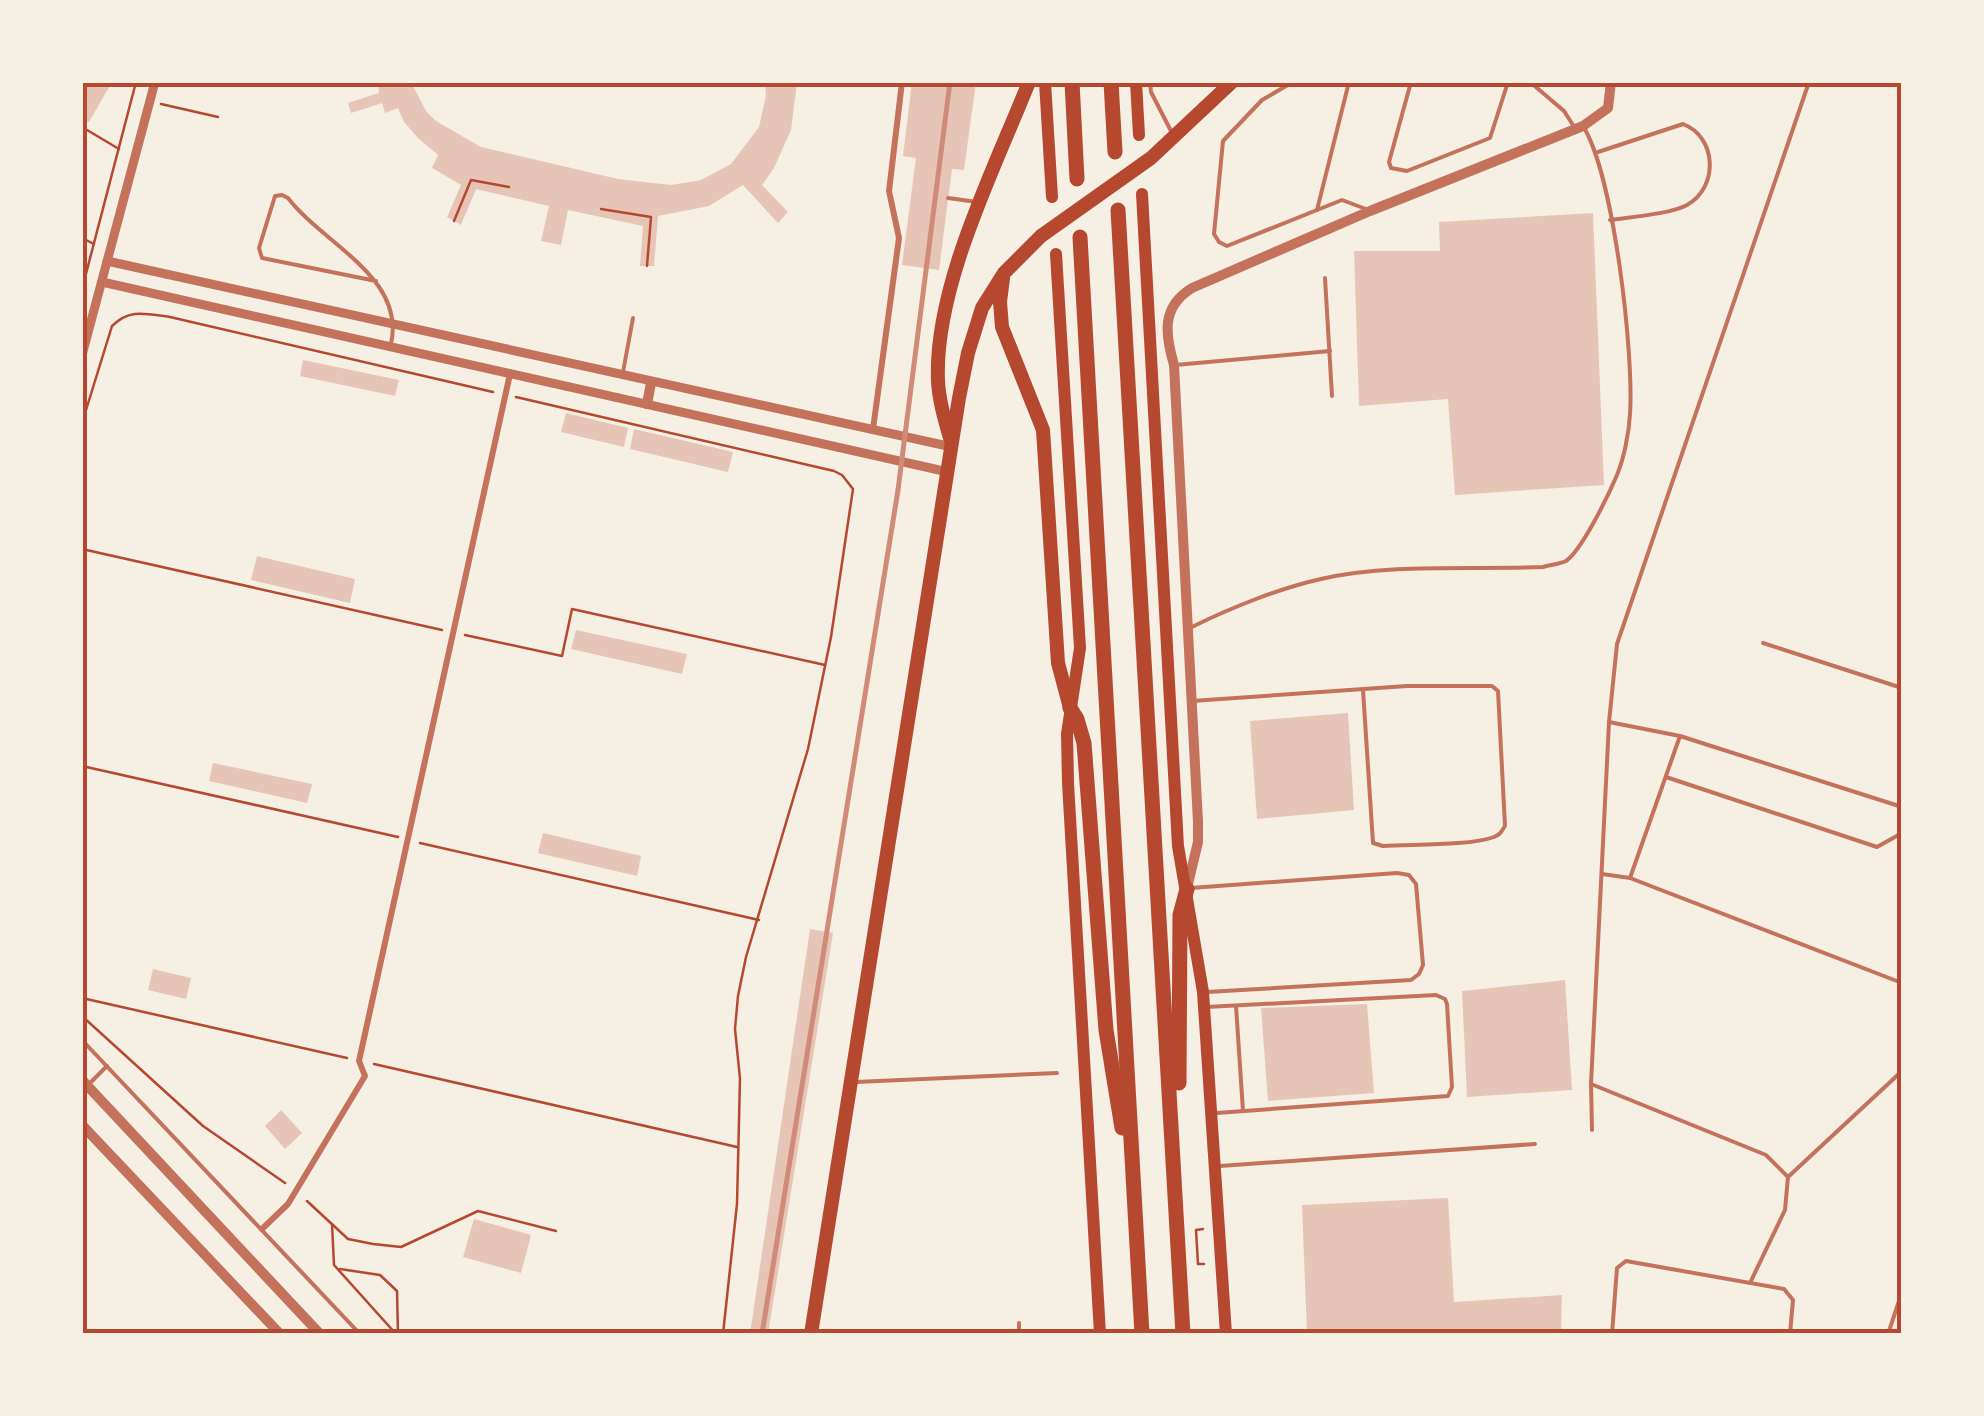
<svg xmlns="http://www.w3.org/2000/svg" width="1984" height="1416" font-family="'Varela Round',sans-serif">
	<style>
		.building { fill: #e6c5b7 }
		.lines { fill: none; stroke-linecap: round; stroke-linejoin: round }
		.path { stroke: #b5482f; stroke-width: 2.5 }
		.service { stroke: #c5725c; stroke-width: 4 }
		.pedestrian { stroke: #c5725c; stroke-width: 6 }
		.minor { stroke: #c5725c; stroke-width: 9 }
		.tertiary { stroke: #c5725c; stroke-width: 10 }
		.secondary { stroke: #b5482f; stroke-width: 12 }
		.primary { stroke: #b5482f; stroke-width: 14 }
		.motorway { stroke: #b5482f; stroke-width: 15 }
		.rail { stroke: #cf8b77; stroke-width: 5 }
		.neatline { fill: none; stroke: #b5482f; stroke-width: 4 }
	</style>
	<rect width="100%" height="100%" fill="#f6efe4"/>
	<g class="building">
		<path d="M 82,82 L 112,82 L 89,122 L 82,118 Z"/>
		<path d="M 378,82 L 411,82 L 426,111 L 436,121 L 481,147 L 618,179 L 671,185 L 701,180 L 731,164 L 759,127 L 766,96 L 765,82 L 797,82 L 791,130 L 774,168 L 762,185 L 788,212 L 778,223 L 743,185 L 709,206 L 658,216 L 654,266 L 640,266 L 643,226 L 568,210 L 561,245 L 541,241 L 549,206 L 476,189 L 461,225 L 447,217 L 461,185 L 432,168 L 438,155 L 418,138 L 404,122 L 398,108 L 385,113 L 382,103 L 351,113 L 348,103 L 379,93 Z"/>
		<path d="M 912,82 L 976,82 L 964,170 L 952,169 L 939,270 L 902,265 L 916,158 L 903,156 Z"/>
		<path d="M 1593,213 L 1604,485 L 1455,495 L 1448,399 L 1359,406 L 1354,251 L 1440,251 L 1439,222 Z"/>
		<path d="M 303,360 L 399,380 L 395,396 L 300,376 Z"/>
		<path d="M 566,413 L 628,428 L 624,447 L 561,432 Z"/>
		<path d="M 634,429 L 733,452 L 728,472 L 630,449 Z"/>
		<path d="M 257,556 L 355,579 L 350,603 L 251,580 Z"/>
		<path d="M 576,630 L 687,654 L 682,674 L 571,649 Z"/>
		<path d="M 1348,713 L 1354,810 L 1257,819 L 1250,721 Z"/>
		<path d="M 213,763 L 312,784 L 307,803 L 209,781 Z"/>
		<path d="M 543,833 L 641,856 L 637,876 L 538,853 Z"/>
		<path d="M 810,929 L 833,933 L 768,1334 L 750,1334 Z"/>
		<path d="M 153,969 L 191,978 L 186,999 L 148,990 Z"/>
		<path d="M 1565,980 L 1572,1090 L 1467,1097 L 1462,991 Z"/>
		<path d="M 1367,1004 L 1374,1093 L 1268,1101 L 1261,1008 Z"/>
		<path d="M 281,1110 L 302,1133 L 285,1149 L 265,1126 Z"/>
		<path d="M 1448,1198 L 1454,1302 L 1562,1295 L 1561,1334 L 1307,1334 L 1302,1205 Z"/>
		<path d="M 474,1219 L 531,1235 L 521,1273 L 463,1257 Z"/>
	</g>
	<g class="lines">
		<g class="path">
			<path d="M 161,104 L 218,117"/>
			<path d="M 82,127 L 119,149"/>
			<path d="M 601,209 L 651,217 L 647,266"/>
			<path d="M 454,221 L 471,180 L 509,187"/>
			<path d="M 82,238 L 94,244"/>
			<path d="M 82,289 L 136,82"/>
			<path d="M 516,397 L 834,471 L 842,475 L 853,489 L 831,637 L 808,749 L 746,957 L 738,996 L 735,1029 L 740,1079 L 737,1204 L 723,1334"/>
			<path d="M 82,423 L 112,326 C 130,308 146,314 170,317 L 493,392"/>
			<path d="M 82,549 L 442,630"/>
			<path d="M 465,635 L 562,656 L 572,609 L 825,665"/>
			<path d="M 82,766 L 398,837"/>
			<path d="M 420,843 L 759,920"/>
			<path d="M 82,998 L 347,1058"/>
			<path d="M 82,1016 L 203,1126 L 285,1183"/>
			<path d="M 374,1064 L 737,1147"/>
			<path d="M 307,1201 L 348,1239 L 373,1244 L 401,1247 L 478,1211 L 556,1231"/>
			<path d="M 332,1224 L 334,1265 L 396,1334"/>
			<path d="M 1203,1229 L 1196,1230 L 1198,1264 L 1204,1264"/>
			<path d="M 340,1269 L 380,1275 L 397,1291 L 398,1334"/>
		</g>
		<g class="service">
			<path d="M 1150,82 L 1151,92 L 1172,133"/>
			<path d="M 1293,82 L 1262,100 L 1223,141 L 1214,234 L 1219,242 L 1227,246 L 1317,210"/>
			<path d="M 1349,82 L 1317,210 L 1342,200 L 1366,209"/>
			<path d="M 1411,82 L 1389,162 L 1391,168 L 1407,171 L 1490,138 L 1508,82"/>
			<path d="M 1530,82 L 1564,111 L 1573,125"/>
			<path d="M 1598,152 L 1683,124 C 1717,137 1719,187 1687,205 C 1671,214 1630,217 1610,220"/>
			<path d="M 948,198 L 977,202"/>
			<path d="M 1325,278 L 1332,396"/>
			<path d="M 376,281 L 262,258 L 259,248 L 275,196 L 282,195 L 288,198 C 324,245 406,277 391,344"/>
			<path d="M 1175,365 L 1330,351"/>
			<path d="M 623,372 L 633,318"/>
			<path d="M 1192,627 C 1230,608 1280,588 1321,579 C 1390,563 1472,570 1543,567 C 1550,565 1560,564 1566,561 C 1582,550 1609,494 1617,475 C 1624,458 1629,433 1630,414 C 1634,354 1614,176 1583,126"/>
			<path d="M 1763,643 L 1902,688"/>
			<path d="M 1192,701 L 1407,686 L 1492,686 L 1498,691 L 1505,826 C 1501,832 1501,834 1494,837 C 1470,846 1411,844 1383,846 L 1373,843 L 1363,690"/>
			<path d="M 1609,722 L 1680,736 L 1630,878"/>
			<path d="M 1680,736 L 1902,807"/>
			<path d="M 1666,777 L 1877,847 L 1902,833"/>
			<path d="M 1602,874 L 1630,878 L 1902,983"/>
			<path d="M 1191,888 L 1397,873 L 1409,875 L 1416,884 L 1423,965 L 1419,974 L 1411,980 L 1207,992"/>
			<path d="M 1236,1006 L 1243,1111"/>
			<path d="M 1206,1007 L 1436,995 L 1445,999 L 1447,1004 L 1452,1087 L 1448,1096 L 1217,1113"/>
			<path d="M 82,1040 L 360,1334"/>
			<path d="M 856,1082 L 1057,1073"/>
			<path d="M 89,1084 L 107,1066"/>
			<path d="M 1591,1084 L 1766,1155 L 1788,1177 L 1785,1210 L 1750,1283"/>
			<path d="M 1592,1130 L 1591,1084 L 1609,722 L 1617,644 L 1809,82"/>
			<path d="M 1220,1166 L 1535,1144"/>
			<path d="M 1788,1177 L 1902,1071"/>
			<path d="M 1019,1323 L 1019,1334"/>
			<path d="M 1612,1334 L 1617,1268 L 1626,1261 L 1784,1289 L 1793,1300 L 1790,1334"/>
			<path d="M 1888,1334 L 1902,1292"/>
		</g>
		<g class="pedestrian">
			<path d="M 873,429 L 899,238 L 889,191 L 902,82"/>
			<path d="M 262,1229 L 288,1204 L 365,1076 L 359,1061 L 510,374"/>
		</g>
		<g class="minor">
			<path d="M 107,261 L 952,447"/>
			<path d="M 102,282 L 948,472"/>
			<path d="M 82,355 L 155,82"/>
		</g>
		<g class="tertiary">
			<path d="M 647,404 L 651,383"/>
			<path d="M 1187,888 L 1198,842 L 1198,822 L 1174,365 C 1165,334 1161,307 1192,288 L 1370,211 L 1583,126 L 1608,108 L 1611,82"/>
			<path d="M 82,1080 L 320,1334"/>
			<path d="M 82,1125 L 280,1334"/>
		</g>
		<g class="secondary">
			<path d="M 1045,82 L 1052,197"/>
			<path d="M 1136,82 L 1139,135"/>
			<path d="M 1142,194 L 1178,846 L 1203,992 L 1226,1334"/>
			<path d="M 1056,254 L 1080,648 L 1067,734 L 1068,783 L 1100,1334"/>
		</g>
		<g class="primary">
			<path d="M 1003,278 L 1000,302 L 1002,327 L 1043,430 L 1058,663 L 1070,708"/>
			<path d="M 951,441 C 945,422 939,402 938,381 C 934,287 994,170 1029,82"/>
			<path d="M 811,1334 L 959,398 L 968,353 L 982,308 L 1004,273 L 1041,236 L 1151,158 L 1232,82"/>
		</g>
		<g class="motorway">
			<path d="M 1072,82 L 1077,179"/>
			<path d="M 1111,82 L 1115,152"/>
			<path d="M 1118,210 L 1183,1334"/>
			<path d="M 1080,237 L 1142,1334"/>
			<path d="M 1070,708 L 1077,719 L 1084,743 L 1106,1030 L 1122,1128"/>
			<path d="M 1179,1083 L 1180,915 L 1187,889"/>
		</g>
		<path class="rail" d="M 762,1334 L 898,490 L 950,82"/>
	</g>
	<rect width="1984" height="1416" fill="none" stroke="#f6efe4" stroke-width="170"/>
	<rect x="85" y="85" width="1814" height="1246" class="neatline"/>
</svg>
